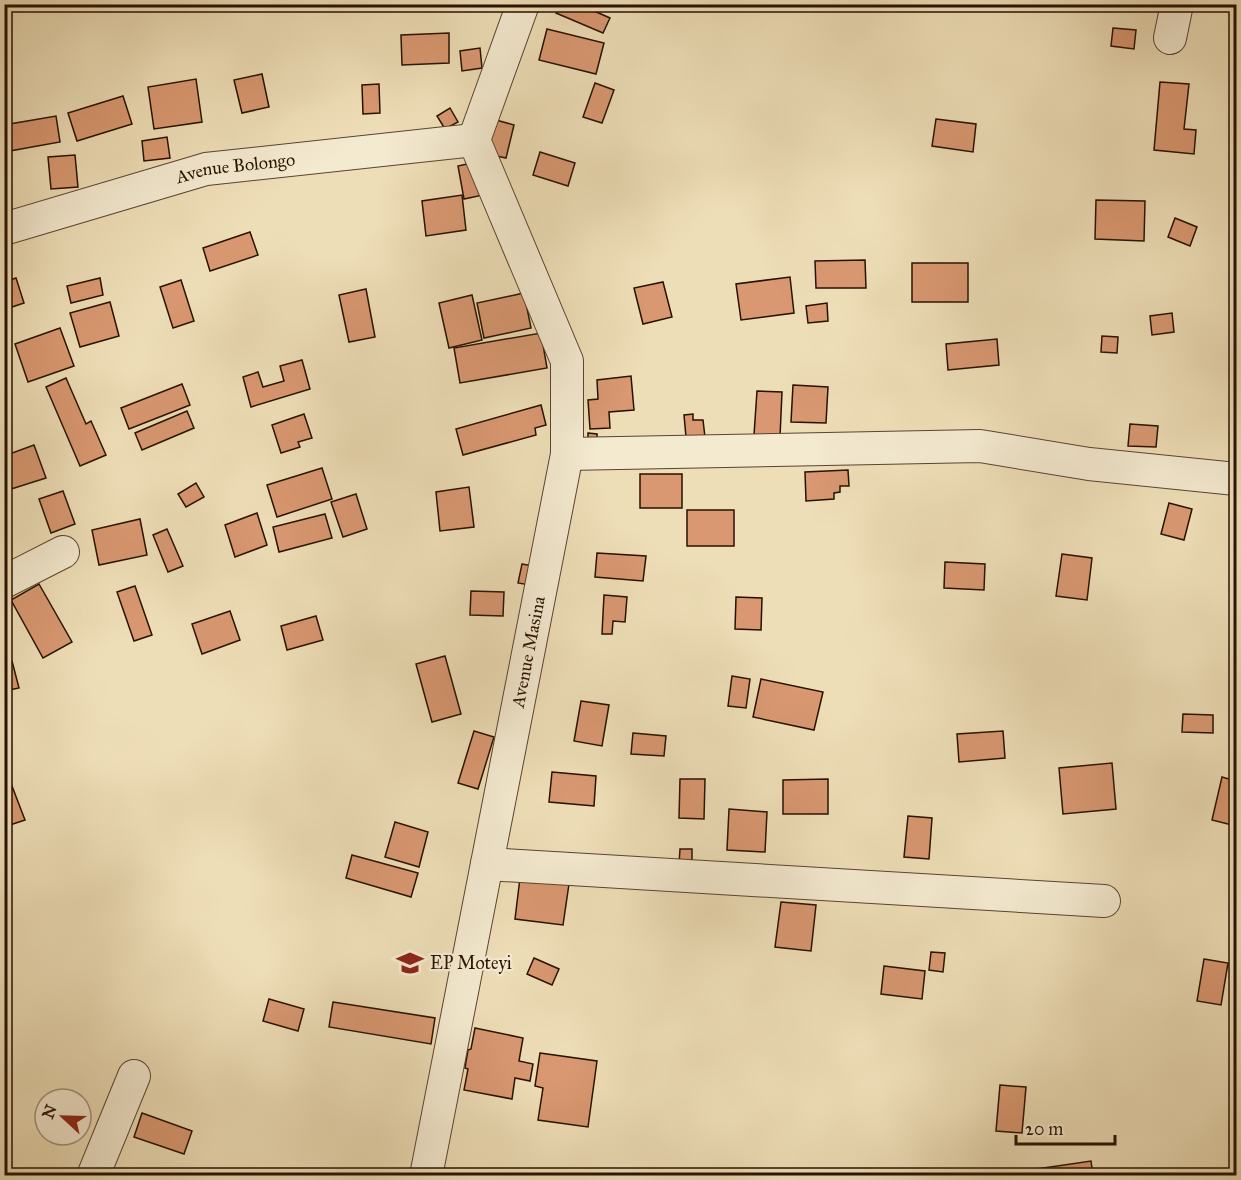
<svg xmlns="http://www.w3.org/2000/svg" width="1241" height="1180" font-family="'IM FELL Great Primer',serif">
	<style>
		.building { fill: #d99871; stroke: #271100; stroke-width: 1.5 }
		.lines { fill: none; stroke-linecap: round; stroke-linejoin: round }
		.street-casing { stroke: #59442e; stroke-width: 34 }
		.street { stroke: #f4ead0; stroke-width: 32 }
		.labels { text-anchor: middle; stroke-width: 4.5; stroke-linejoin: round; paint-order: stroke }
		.street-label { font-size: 18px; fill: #271100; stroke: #f4ead0 }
		.poi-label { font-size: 18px; fill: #271100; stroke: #f4ead0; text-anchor: start }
	</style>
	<rect width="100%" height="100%" fill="#eedeb7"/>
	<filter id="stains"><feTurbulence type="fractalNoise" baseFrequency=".00333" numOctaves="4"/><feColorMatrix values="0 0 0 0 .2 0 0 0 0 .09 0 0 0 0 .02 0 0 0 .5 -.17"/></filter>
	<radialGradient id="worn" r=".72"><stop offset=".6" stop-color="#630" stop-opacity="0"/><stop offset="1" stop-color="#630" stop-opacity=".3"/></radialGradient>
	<g class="building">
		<path d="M 560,4 L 578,4 L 610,18 L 603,33 L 556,13 Z"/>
		<path d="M 1113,28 L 1136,30 L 1134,49 L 1111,46 Z"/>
		<path d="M 547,29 L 604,43 L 596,74 L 539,60 Z"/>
		<path d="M 449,33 L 449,63 L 402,65 L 401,35 Z"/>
		<path d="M 480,48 L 482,68 L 462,71 L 460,51 Z"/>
		<path d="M 262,74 L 269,107 L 242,113 L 234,80 Z"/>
		<path d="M 196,79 L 202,122 L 154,129 L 148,87 Z"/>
		<path d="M 1160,82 L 1189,84 L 1184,129 L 1196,130 L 1194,154 L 1154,150 Z"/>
		<path d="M 595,83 L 614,90 L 602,123 L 583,117 Z"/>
		<path d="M 379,84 L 380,113 L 363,114 L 362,85 Z"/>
		<path d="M 123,96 L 132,124 L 77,141 L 68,113 Z"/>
		<path d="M 450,108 L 458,122 L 445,129 L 437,116 Z"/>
		<path d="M 56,116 L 60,142 L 4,152 L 4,125 Z"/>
		<path d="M 936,119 L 976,124 L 973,152 L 932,146 Z"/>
		<path d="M 496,120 L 514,125 L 506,158 L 487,154 Z"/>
		<path d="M 167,137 L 170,158 L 144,161 L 142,141 Z"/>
		<path d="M 540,152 L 575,163 L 568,186 L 533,175 Z"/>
		<path d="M 75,155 L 78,187 L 51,189 L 48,157 Z"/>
		<path d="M 476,162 L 483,195 L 464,199 L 458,166 Z"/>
		<path d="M 462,195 L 466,230 L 426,236 L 422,201 Z"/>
		<path d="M 1096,200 L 1145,201 L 1144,241 L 1095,239 Z"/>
		<path d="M 1175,218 L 1197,227 L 1190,246 L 1168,237 Z"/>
		<path d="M 250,232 L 258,255 L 210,271 L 203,248 Z"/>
		<path d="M 865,260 L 866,288 L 816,288 L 815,261 Z"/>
		<rect x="912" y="263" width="56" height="39"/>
		<path d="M 790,277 L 794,313 L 741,320 L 736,284 Z"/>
		<path d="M 16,278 L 24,303 L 9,308 L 4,295 L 4,282 Z"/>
		<path d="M 100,278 L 103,295 L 71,303 L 67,286 Z"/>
		<path d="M 181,280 L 194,321 L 173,328 L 160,287 Z"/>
		<path d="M 663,282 L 672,317 L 643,324 L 634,288 Z"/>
		<path d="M 366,289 L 375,337 L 349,342 L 339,295 Z"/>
		<path d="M 524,293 L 531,328 L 484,338 L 477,303 Z"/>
		<path d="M 472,295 L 482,340 L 449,348 L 439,303 Z"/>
		<path d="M 110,302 L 119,336 L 80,347 L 70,313 Z"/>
		<path d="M 827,303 L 828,321 L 808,323 L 806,306 Z"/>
		<path d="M 1172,313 L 1174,332 L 1152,335 L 1150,316 Z"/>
		<path d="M 60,328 L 74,366 L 28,382 L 15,344 Z"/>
		<path d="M 541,333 L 547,368 L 460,383 L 454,348 Z"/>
		<path d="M 1102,336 L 1118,337 L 1117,353 L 1101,352 Z"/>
		<path d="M 997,339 L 999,365 L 948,370 L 946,344 Z"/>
		<path d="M 302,360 L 310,389 L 251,407 L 243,377 L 258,372 L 263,387 L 284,381 L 280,366 Z"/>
		<path d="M 631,376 L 634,410 L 609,412 L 610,428 L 590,429 L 588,400 L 598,399 L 597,380 Z"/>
		<path d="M 66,378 L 86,424 L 91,421 L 106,455 L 80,466 L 46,387 Z"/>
		<path d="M 182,384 L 190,405 L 129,429 L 121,408 Z"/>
		<path d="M 793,385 L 828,387 L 826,423 L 791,422 Z"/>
		<path d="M 757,391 L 782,392 L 780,437 L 754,435 Z"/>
		<path d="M 541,405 L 546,425 L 535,428 L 536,435 L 463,455 L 456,429 Z"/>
		<path d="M 187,411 L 194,428 L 142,450 L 135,433 Z"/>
		<path d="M 304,414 L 312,438 L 298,442 L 300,447 L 281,453 L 272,425 Z"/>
		<path d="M 693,414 L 693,420 L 703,420 L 706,446 L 687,448 L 684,415 Z"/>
		<path d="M 1130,424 L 1158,426 L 1156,447 L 1128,446 Z"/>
		<path d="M 588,433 L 597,434 L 598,450 L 588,450 Z"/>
		<path d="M 34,445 L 46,478 L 8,490 L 4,481 L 4,456 Z"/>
		<path d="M 322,468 L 332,499 L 277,517 L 267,485 Z"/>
		<path d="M 848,470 L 849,486 L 840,486 L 840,492 L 834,493 L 834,499 L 806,501 L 805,472 Z"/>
		<rect x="640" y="474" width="42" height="34"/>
		<path d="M 196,483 L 204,497 L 186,507 L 178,494 Z"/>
		<path d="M 469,487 L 474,527 L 440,531 L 436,492 Z"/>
		<path d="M 63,491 L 75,524 L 51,533 L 39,499 Z"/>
		<path d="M 356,494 L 367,529 L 343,537 L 331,502 Z"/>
		<path d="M 1169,503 L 1192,509 L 1184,540 L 1161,534 Z"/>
		<rect x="687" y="510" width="47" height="36"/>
		<path d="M 257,513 L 267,545 L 235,557 L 225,525 Z"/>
		<path d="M 325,514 L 332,538 L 279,552 L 273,527 Z"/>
		<path d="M 140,519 L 147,555 L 99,565 L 92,530 Z"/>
		<path d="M 167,529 L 183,566 L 168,572 L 153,535 Z"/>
		<path d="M 597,553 L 646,556 L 643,581 L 595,577 Z"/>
		<path d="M 1062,554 L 1092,558 L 1087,600 L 1056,596 Z"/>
		<path d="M 945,562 L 985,564 L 984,590 L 944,588 Z"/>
		<path d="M 522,564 L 539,567 L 535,586 L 518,583 Z"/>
		<path d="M 39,584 L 72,642 L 43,658 L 11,600 Z"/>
		<path d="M 135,586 L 152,635 L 134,641 L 117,592 Z"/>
		<path d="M 471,591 L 504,592 L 503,616 L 470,615 Z"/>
		<path d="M 604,595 L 627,597 L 625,622 L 613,621 L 612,634 L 602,634 Z"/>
		<path d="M 736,597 L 762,598 L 761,630 L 735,629 Z"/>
		<path d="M 230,611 L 240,640 L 202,654 L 192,624 Z"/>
		<path d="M 316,616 L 323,640 L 287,650 L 281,626 Z"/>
		<path d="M 445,656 L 461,714 L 432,722 L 416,664 Z"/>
		<path d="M 12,661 L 19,688 L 4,691 L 4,662 Z"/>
		<path d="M 732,676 L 750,679 L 746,708 L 728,706 Z"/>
		<path d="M 761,679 L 823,692 L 814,730 L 753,717 Z"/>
		<path d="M 581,701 L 609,705 L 602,746 L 574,741 Z"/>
		<path d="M 1183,714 L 1213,715 L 1213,733 L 1182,732 Z"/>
		<path d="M 474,731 L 494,737 L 478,789 L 458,783 Z"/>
		<path d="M 1003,731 L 1005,758 L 959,762 L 957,734 Z"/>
		<path d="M 633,733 L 666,736 L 664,756 L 631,754 Z"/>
		<path d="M 1112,763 L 1116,809 L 1063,814 L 1059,768 Z"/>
		<path d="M 552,772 L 596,776 L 594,806 L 549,802 Z"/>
		<path d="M 7,773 L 25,820 L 4,827 L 4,774 Z"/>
		<path d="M 1222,777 L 1236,781 L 1236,826 L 1212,820 Z"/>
		<path d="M 680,779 L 705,779 L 704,819 L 679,818 Z"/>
		<path d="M 828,779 L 828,814 L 783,814 L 783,780 Z"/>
		<path d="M 729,809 L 767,812 L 765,852 L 727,850 Z"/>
		<path d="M 908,816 L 932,818 L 929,859 L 904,857 Z"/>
		<path d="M 395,822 L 428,832 L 419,867 L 385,857 Z"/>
		<path d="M 680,849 L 692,849 L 692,864 L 679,864 Z"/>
		<path d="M 352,855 L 418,873 L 411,897 L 346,878 Z"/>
		<path d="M 520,878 L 569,884 L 563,925 L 515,919 Z"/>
		<path d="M 781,902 L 816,905 L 811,951 L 775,947 Z"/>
		<path d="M 931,952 L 945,953 L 943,972 L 929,970 Z"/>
		<path d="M 534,958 L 559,969 L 552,985 L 527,974 Z"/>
		<path d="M 1204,959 L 1228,963 L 1221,1005 L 1197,1001 Z"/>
		<path d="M 884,966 L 925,971 L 922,999 L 881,994 Z"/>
		<path d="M 269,999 L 304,1009 L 298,1031 L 263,1021 Z"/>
		<path d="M 333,1002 L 435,1018 L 431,1044 L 329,1027 Z"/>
		<path d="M 475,1028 L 523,1038 L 519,1061 L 533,1064 L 530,1081 L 515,1078 L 512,1099 L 464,1090 L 468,1069 L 465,1068 L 468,1050 L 471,1049 Z"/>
		<path d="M 540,1053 L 597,1061 L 588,1127 L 538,1120 L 543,1088 L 535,1086 Z"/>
		<path d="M 1000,1085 L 1026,1087 L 1022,1133 L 996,1131 Z"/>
		<path d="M 142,1113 L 192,1131 L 184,1154 L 134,1137 Z"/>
		<path d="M 1091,1161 L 1093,1176 L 1038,1176 L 1037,1169 Z"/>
	</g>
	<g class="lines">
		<defs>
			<g id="street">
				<path d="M 1170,38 L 1177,4"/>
				<path d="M 474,140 L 523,4"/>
				<path id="s1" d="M 4,229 L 206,169 L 474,140"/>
				<path d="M 567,454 L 980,446 L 1089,464 L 1236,479"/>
				<path d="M 4,582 L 63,552"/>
				<path d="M 487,864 L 1104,901"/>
				<path d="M 93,1176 L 134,1076"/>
				<path id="s2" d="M 426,1176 L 567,454 L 567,361 L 474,140"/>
			</g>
		</defs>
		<use href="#street" class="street-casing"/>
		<use href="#street" class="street"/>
	</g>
	<defs>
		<symbol id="school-bare" viewBox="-9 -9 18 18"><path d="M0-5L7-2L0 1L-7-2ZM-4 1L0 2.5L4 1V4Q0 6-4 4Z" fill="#8f2418" stroke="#f4ead0" stroke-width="2.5" paint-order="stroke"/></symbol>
	</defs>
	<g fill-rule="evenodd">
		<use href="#school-bare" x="391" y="944" width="38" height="38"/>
	</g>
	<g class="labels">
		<g class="street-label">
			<text dy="6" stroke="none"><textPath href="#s1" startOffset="240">Avenue Bolongo</textPath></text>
			<text dy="6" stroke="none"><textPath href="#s2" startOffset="534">Avenue Masina</textPath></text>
		</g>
		<g class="poi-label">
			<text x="430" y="969">EP Moteyi</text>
		</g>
	</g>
	<rect width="1241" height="1180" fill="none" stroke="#eedeb7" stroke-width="24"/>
	<rect x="6" y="6" width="1229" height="1168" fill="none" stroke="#271100" stroke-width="3"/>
	<rect x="12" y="12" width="1217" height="1156" fill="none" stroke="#271100" stroke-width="1.5"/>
	<g transform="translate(63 1117) rotate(292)"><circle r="28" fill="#f4ead0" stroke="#a2937d" stroke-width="1.5"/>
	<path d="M0-4.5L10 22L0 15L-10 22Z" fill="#8f2418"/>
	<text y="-9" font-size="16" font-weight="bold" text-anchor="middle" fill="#271100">N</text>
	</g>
	<path d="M1016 1135v9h99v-9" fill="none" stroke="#271100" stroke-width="3"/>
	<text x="1025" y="1135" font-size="18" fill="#271100" stroke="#f4ead0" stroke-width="4.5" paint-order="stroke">20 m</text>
	<rect width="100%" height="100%" filter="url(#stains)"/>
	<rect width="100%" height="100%" fill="url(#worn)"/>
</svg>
